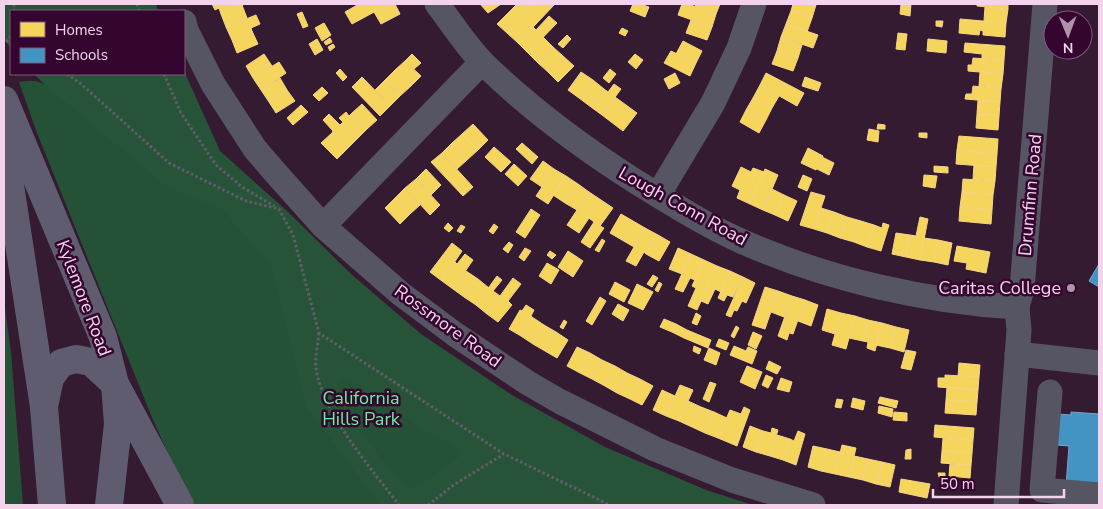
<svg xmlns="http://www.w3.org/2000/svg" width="1103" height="509" font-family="'Nunito Sans',sans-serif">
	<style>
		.green { fill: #275439 }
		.forest { fill: #255237 }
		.homes { fill: #f6d55c; stroke: #f5d587 }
		.schools { fill: #4393c3; stroke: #78a6cf }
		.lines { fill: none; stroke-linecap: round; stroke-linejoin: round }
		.path { stroke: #635c69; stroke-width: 3; stroke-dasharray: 2.5 2.5; stroke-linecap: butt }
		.minor { stroke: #565563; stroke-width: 25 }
		.major { stroke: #605c70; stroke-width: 28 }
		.poi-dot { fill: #b093ab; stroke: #34052f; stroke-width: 2 }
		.labels { text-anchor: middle; stroke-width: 5; stroke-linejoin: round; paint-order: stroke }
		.street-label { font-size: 18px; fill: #f3d4ec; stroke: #34052f }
		.poi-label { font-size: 18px; fill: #f3d4ec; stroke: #34052f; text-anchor: end }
		.park-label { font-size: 18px; fill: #6af09b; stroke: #34052f }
	</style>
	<rect width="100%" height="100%" fill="#351b31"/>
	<g class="green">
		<path d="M 4,4 L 156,4 L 158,11 L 11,11 L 11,48 L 4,39 Z"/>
		<path d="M 184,71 L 220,151 L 286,210 L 351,274 L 421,334 L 512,395 L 605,447 L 706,490 L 753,505 L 309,505 L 44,84 L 34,74 L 184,74 Z"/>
	</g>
	<g class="forest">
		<path d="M 27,81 L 36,81 L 44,84 L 166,186 L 222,209 L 272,267 L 306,406 L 380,505 L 191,505 L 153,420 L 37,133 L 19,82 Z"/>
		<path d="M 4,301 L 11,352 L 23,505 L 4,505 Z"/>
		<path d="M 348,377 L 353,383 L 360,386 L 365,391 L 379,399 L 401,416 L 430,434 L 452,443 L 461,451 L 458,458 L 420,485 L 409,488 L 404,486 L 368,441 L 361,428 L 342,400 L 337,388 L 338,382 L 341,378 Z"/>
	</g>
	<g class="homes">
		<path d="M 212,4 L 245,4 L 221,14 L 219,8 L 215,10 Z"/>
		<path d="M 359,4 L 389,4 L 352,24 L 345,12 Z"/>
		<path d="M 389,4 L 395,4 L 400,14 L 381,24 L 374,12 Z"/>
		<path d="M 480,4 L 501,4 L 488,13 Z"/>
		<path d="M 517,4 L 532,4 L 534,6 L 507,33 L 497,24 Z"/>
		<path d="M 536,4 L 555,4 L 518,43 L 507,33 Z"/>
		<path d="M 633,4 L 640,4 L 649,7 L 645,17 L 630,11 Z"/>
		<path d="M 682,4 L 688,4 L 716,14 L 712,27 L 678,15 Z"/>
		<path d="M 696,4 L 720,4 L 716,14 L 695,6 Z"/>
		<path d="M 793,4 L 816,5 L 812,18 L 791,11 Z"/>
		<path d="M 901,4 L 911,4 L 910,16 L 900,14 Z"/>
		<path d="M 977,4 L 1008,4 L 1008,9 L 977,6 Z"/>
		<path d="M 242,5 L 247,18 L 226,27 L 221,14 Z"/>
		<path d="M 985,7 L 1008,9 L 1006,23 L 984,21 Z"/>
		<path d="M 791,11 L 812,18 L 807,32 L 786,24 Z"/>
		<path d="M 302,12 L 308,26 L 303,28 L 297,14 Z"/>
		<path d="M 256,15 L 260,24 L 251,28 L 252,31 L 232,40 L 226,27 Z"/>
		<path d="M 549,16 L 557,23 L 528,53 L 518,43 L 533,27 L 536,30 Z"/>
		<path d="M 960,19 L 1006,23 L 1005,37 L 983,35 L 983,31 L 980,30 L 979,35 L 959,33 Z"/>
		<path d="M 691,20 L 712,27 L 707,40 L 686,33 Z"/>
		<path d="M 936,21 L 943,21 L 942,27 L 936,26 Z"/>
		<path d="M 324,23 L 331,35 L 322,41 L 315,28 Z"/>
		<path d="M 786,24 L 818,35 L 813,48 L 781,37 Z"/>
		<path d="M 622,28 L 628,31 L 625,36 L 619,33 Z"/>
		<path d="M 252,31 L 258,44 L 237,53 L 232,40 Z"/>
		<path d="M 898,33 L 907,34 L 905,50 L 896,49 Z"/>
		<path d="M 567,35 L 571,39 L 563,48 L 558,44 Z"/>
		<path d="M 543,37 L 553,47 L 538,63 L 528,53 Z"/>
		<path d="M 781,37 L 802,45 L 798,58 L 777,51 Z"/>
		<path d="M 330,38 L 332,42 L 326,45 L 324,42 Z"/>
		<path d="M 317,39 L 323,50 L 315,55 L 309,44 Z"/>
		<path d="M 928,39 L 947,41 L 946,53 L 927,51 Z"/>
		<path d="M 683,41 L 702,51 L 696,63 L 676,54 Z"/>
		<path d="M 965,43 L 1005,46 L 1004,60 L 982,58 L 982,54 L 964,52 Z"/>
		<path d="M 333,44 L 335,47 L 330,51 L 328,47 Z"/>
		<path d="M 553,47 L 563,56 L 548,72 L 538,63 Z"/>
		<path d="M 671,51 L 696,63 L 690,76 L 664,63 Z"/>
		<path d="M 777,51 L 798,58 L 793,71 L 772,64 Z"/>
		<path d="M 264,54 L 272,66 L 253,78 L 246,66 Z"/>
		<path d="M 412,54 L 421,63 L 414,69 L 405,61 Z"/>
		<path d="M 635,54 L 643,60 L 636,69 L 628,62 Z"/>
		<path d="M 563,56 L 574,66 L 558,82 L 548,72 Z"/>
		<path d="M 973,58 L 1004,60 L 1003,74 L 968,71 L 968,65 L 972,65 Z"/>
		<path d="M 405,61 L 421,76 L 411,86 L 395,70 Z"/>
		<path d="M 279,62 L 286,73 L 261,90 L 253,78 Z"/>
		<path d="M 340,69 L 347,77 L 343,81 L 336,73 Z"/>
		<path d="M 610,69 L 616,74 L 609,83 L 603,78 Z"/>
		<path d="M 395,70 L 411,86 L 400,96 L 385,80 Z"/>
		<path d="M 581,72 L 593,80 L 579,98 L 568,90 Z"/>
		<path d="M 980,72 L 1003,74 L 1001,89 L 979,86 Z"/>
		<path d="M 675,73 L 680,83 L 669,89 L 664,79 Z"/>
		<path d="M 766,73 L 804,93 L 797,106 L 760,85 Z"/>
		<path d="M 362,77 L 390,106 L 380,116 L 352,87 Z"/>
		<path d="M 805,77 L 821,83 L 818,91 L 802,86 Z"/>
		<path d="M 280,78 L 287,90 L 269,102 L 261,90 Z"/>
		<path d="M 385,80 L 400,96 L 390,106 L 375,90 Z"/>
		<path d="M 593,80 L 604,89 L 591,107 L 579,98 Z"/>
		<path d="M 614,84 L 621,89 L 602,115 L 591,107 L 604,89 L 608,92 Z"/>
		<path d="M 760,85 L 779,96 L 772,108 L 753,98 Z"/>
		<path d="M 973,86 L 1001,89 L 1000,102 L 965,99 L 966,94 L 972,94 Z"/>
		<path d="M 322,87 L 328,93 L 319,101 L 313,95 Z"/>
		<path d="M 287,90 L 295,101 L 276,113 L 269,102 Z"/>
		<path d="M 615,97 L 637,113 L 623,131 L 602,115 Z"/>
		<path d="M 753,98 L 772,108 L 766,120 L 746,110 Z"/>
		<path d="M 978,100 L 1000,102 L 999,116 L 977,114 Z"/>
		<path d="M 362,104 L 377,120 L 367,129 L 352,113 Z"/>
		<path d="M 301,105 L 308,112 L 293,125 L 287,118 Z"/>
		<path d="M 746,110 L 766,120 L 759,133 L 740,122 Z"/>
		<path d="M 346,112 L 349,116 L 352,113 L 367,129 L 357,139 L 342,123 L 343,122 L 339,118 Z"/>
		<path d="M 329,114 L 340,125 L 342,123 L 357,139 L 347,149 L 332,133 L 333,131 L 323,120 Z"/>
		<path d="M 977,114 L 999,116 L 998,130 L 976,128 Z"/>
		<path d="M 473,124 L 488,140 L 478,150 L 462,134 Z"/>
		<path d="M 878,124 L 885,125 L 885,129 L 877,129 Z"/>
		<path d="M 869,129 L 879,131 L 878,142 L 867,140 Z"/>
		<path d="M 332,133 L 347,149 L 337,159 L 321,143 Z"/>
		<path d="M 919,133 L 927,133 L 927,138 L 919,137 Z"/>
		<path d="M 462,134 L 478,150 L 467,160 L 452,143 Z"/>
		<path d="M 959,136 L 998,139 L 997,154 L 957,150 Z"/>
		<path d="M 452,143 L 467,160 L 457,169 L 442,153 Z"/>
		<path d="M 522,143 L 538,157 L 532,164 L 516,149 Z"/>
		<path d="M 494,147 L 511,162 L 501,172 L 485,157 Z"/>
		<path d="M 808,148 L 823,156 L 816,170 L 801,163 Z"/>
		<path d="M 957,150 L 997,154 L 996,167 L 956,164 Z"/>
		<path d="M 442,153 L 473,187 L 463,196 L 431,162 Z"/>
		<path d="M 822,157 L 834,163 L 829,175 L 817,169 Z"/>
		<path d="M 543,161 L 554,169 L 542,187 L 530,179 Z"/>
		<path d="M 514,164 L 527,176 L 518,186 L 505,174 Z"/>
		<path d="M 974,165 L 996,167 L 995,181 L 973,179 Z"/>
		<path d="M 934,166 L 948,167 L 948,173 L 934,172 Z"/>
		<path d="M 741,167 L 751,172 L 753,168 L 764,172 L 750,204 L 737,198 L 740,190 L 732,186 Z"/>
		<path d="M 426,169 L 441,185 L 431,195 L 416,179 Z"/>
		<path d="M 554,169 L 566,176 L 548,204 L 536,196 Z"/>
		<path d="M 765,169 L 778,175 L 763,210 L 750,204 Z"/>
		<path d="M 803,175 L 812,179 L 807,191 L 798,187 Z"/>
		<path d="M 924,175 L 937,176 L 935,188 L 923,186 Z"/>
		<path d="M 566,176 L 578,184 L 565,203 L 553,195 Z"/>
		<path d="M 416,179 L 440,205 L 430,215 L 405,188 Z"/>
		<path d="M 963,179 L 995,181 L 993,195 L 962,192 Z"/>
		<path d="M 578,184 L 589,192 L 577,210 L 565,203 Z"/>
		<path d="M 405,188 L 420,205 L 410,214 L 395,198 Z"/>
		<path d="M 772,189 L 784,195 L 775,215 L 763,210 Z"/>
		<path d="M 589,192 L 601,200 L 579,233 L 567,225 Z"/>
		<path d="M 811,192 L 825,196 L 814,229 L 800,225 Z"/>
		<path d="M 962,192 L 993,195 L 992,210 L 960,207 Z"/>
		<path d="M 784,195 L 797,201 L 788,221 L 775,215 Z"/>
		<path d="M 395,198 L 410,214 L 400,224 L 385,208 Z"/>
		<path d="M 601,200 L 613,208 L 600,226 L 604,228 L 590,248 L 581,242 L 594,222 L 589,218 Z"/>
		<path d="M 960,207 L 992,210 L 991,224 L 959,221 Z"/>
		<path d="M 821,208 L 834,212 L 827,233 L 814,229 Z"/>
		<path d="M 531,209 L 540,215 L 525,238 L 516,232 Z"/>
		<path d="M 834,212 L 847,217 L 840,238 L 827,233 Z"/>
		<path d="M 621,214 L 633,221 L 622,240 L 610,233 Z"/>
		<path d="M 847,217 L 861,221 L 854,242 L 840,238 Z"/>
		<path d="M 920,217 L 928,219 L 920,260 L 906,257 L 910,235 L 916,236 Z"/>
		<path d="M 633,221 L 645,228 L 634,247 L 622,240 Z"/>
		<path d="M 861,221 L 874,225 L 867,247 L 854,242 Z"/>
		<path d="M 448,223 L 453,228 L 449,232 L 444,228 Z"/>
		<path d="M 883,223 L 889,225 L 881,251 L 867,247 L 874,225 L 882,228 Z"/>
		<path d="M 494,224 L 498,227 L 493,234 L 489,231 Z"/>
		<path d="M 461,225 L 465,227 L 461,233 L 457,231 Z"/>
		<path d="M 645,228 L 658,235 L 646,254 L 644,252 L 636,266 L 626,261 Z"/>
		<path d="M 896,233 L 910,235 L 906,257 L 892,254 Z"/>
		<path d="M 658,235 L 670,242 L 659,261 L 646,254 Z"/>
		<path d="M 924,238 L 938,240 L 934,262 L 920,260 Z"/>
		<path d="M 602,239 L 605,241 L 599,252 L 595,250 Z"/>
		<path d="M 938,240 L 952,243 L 948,265 L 934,262 Z"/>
		<path d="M 509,242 L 513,245 L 508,253 L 503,249 Z"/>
		<path d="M 452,243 L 462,251 L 442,281 L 430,272 Z"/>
		<path d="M 957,246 L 990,252 L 986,273 L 966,269 L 967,263 L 954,261 Z"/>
		<path d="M 525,248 L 531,251 L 524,261 L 519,257 Z"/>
		<path d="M 678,248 L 691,254 L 682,274 L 669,269 Z"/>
		<path d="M 550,251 L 556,255 L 552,259 L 547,255 Z"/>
		<path d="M 568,251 L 583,261 L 573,277 L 558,267 Z"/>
		<path d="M 465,254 L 473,260 L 453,289 L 442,281 L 455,262 L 457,264 Z"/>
		<path d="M 691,254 L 704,260 L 695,280 L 690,278 L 683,292 L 675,289 Z"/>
		<path d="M 704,260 L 717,266 L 697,310 L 688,306 L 696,288 L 692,286 Z"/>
		<path d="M 547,263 L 559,270 L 551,284 L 539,276 Z"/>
		<path d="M 717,266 L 730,271 L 721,292 L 715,289 L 708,304 L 701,301 Z"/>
		<path d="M 466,271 L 478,279 L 464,297 L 453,289 Z"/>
		<path d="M 730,271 L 743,277 L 733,297 L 727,295 L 724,301 L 718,298 Z"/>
		<path d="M 653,275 L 658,278 L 652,287 L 647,284 Z"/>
		<path d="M 497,276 L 502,280 L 493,291 L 500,296 L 487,314 L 476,305 Z"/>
		<path d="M 743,277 L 755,283 L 746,303 L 742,301 L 737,311 L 734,310 L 731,317 L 726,315 Z"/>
		<path d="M 513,278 L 521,284 L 508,301 L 512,305 L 498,322 L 487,314 Z"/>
		<path d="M 478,279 L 489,288 L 476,305 L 464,297 Z"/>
		<path d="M 615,282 L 630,290 L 624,302 L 609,294 Z"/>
		<path d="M 659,282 L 662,284 L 658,292 L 655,290 Z"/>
		<path d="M 637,284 L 653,292 L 643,310 L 628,303 Z"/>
		<path d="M 765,287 L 778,291 L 765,329 L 752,325 Z"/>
		<path d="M 778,291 L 792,296 L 784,317 L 771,312 Z"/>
		<path d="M 792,296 L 805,300 L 793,334 L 789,333 L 787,340 L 778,336 Z"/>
		<path d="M 600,297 L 606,301 L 592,325 L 586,321 Z"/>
		<path d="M 805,300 L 818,305 L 811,326 L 798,321 Z"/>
		<path d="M 618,304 L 629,310 L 623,321 L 612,314 Z"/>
		<path d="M 526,305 L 534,310 L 531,316 L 532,317 L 521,336 L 509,329 L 520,310 L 522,311 Z"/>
		<path d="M 827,309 L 841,313 L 835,334 L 822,330 Z"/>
		<path d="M 696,313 L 701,316 L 697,325 L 692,323 Z"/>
		<path d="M 841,313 L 855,316 L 846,349 L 832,345 Z"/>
		<path d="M 855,316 L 868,320 L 863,341 L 849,338 Z"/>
		<path d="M 532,317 L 544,325 L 533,344 L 521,336 Z"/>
		<path d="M 664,319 L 676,324 L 672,332 L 660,327 Z"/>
		<path d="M 564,320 L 567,322 L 563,329 L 560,327 Z"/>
		<path d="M 868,320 L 882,323 L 875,351 L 867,348 L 868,342 L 863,341 Z"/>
		<path d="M 882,323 L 896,327 L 890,348 L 876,345 Z"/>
		<path d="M 676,324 L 687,330 L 684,338 L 672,332 Z"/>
		<path d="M 544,325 L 556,332 L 545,351 L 533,344 Z"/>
		<path d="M 736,326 L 739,328 L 734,338 L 731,336 Z"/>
		<path d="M 896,327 L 909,330 L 904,352 L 890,348 Z"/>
		<path d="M 687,330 L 699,335 L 696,343 L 684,338 Z"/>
		<path d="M 556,332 L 568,340 L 557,358 L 545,351 Z"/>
		<path d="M 753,332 L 762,336 L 756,349 L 748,345 Z"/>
		<path d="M 699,335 L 711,340 L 708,348 L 696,343 Z"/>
		<path d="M 719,339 L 729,343 L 726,350 L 716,346 Z"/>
		<path d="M 694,346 L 701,349 L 699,354 L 693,351 Z"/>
		<path d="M 734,346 L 746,351 L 748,347 L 757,351 L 752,364 L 730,355 Z"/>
		<path d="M 577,347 L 590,353 L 580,373 L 567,366 Z"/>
		<path d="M 709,348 L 720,353 L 716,365 L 704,360 Z"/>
		<path d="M 906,350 L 916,352 L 911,370 L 901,368 Z"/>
		<path d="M 590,353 L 602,360 L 592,379 L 580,373 Z"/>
		<path d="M 602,360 L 615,366 L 605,386 L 592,379 Z"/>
		<path d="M 769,361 L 781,367 L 777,374 L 766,369 Z"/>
		<path d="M 959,363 L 980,365 L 979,377 L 958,376 Z"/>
		<path d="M 615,366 L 627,373 L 617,393 L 605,386 Z"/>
		<path d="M 747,366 L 762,372 L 755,389 L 740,382 Z"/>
		<path d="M 627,373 L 640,379 L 630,399 L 617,393 Z"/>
		<path d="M 766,375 L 773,378 L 768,388 L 762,385 Z"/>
		<path d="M 945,375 L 979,377 L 978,390 L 938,387 L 938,378 L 945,378 Z"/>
		<path d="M 781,378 L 792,382 L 789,392 L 777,389 Z"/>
		<path d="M 640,379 L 653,386 L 642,405 L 630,399 Z"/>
		<path d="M 710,382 L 716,384 L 709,402 L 703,399 Z"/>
		<path d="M 680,385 L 693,390 L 679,421 L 666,416 Z"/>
		<path d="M 947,387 L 978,390 L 977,402 L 946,400 Z"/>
		<path d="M 662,390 L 675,396 L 666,416 L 653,410 Z"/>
		<path d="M 880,397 L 898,401 L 896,408 L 878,403 Z"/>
		<path d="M 853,398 L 865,401 L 863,410 L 851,407 Z"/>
		<path d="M 837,399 L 843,400 L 841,408 L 835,407 Z"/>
		<path d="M 946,400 L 977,402 L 976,415 L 945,413 Z"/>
		<path d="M 688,401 L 701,407 L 692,427 L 679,421 Z"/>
		<path d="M 879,406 L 893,409 L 892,417 L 878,413 Z"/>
		<path d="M 701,407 L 714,412 L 705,433 L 692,427 Z"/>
		<path d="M 744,407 L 750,410 L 737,446 L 718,438 L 730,410 L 741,414 Z"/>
		<path d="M 714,412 L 727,418 L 718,438 L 705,433 Z"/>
		<path d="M 894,412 L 907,413 L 907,421 L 893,420 Z"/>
		<path d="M 935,425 L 974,428 L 973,440 L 934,437 Z"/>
		<path d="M 750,426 L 763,431 L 756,452 L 743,447 Z"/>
		<path d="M 772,428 L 778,430 L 770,456 L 756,452 L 763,431 L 771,433 Z"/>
		<path d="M 798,431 L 805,434 L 796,465 L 783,460 L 790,439 L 794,441 Z"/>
		<path d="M 777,435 L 790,439 L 783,460 L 770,456 Z"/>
		<path d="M 943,438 L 973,440 L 972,453 L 942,451 Z"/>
		<path d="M 842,445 L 856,448 L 849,477 L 835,474 Z"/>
		<path d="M 813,446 L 827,449 L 821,471 L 808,467 Z"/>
		<path d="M 827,449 L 840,452 L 835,474 L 821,471 Z"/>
		<path d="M 911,449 L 911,459 L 905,459 L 906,450 Z"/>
		<path d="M 942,451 L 972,453 L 971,465 L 941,463 Z"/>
		<path d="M 854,456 L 868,459 L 863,480 L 849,477 Z"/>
		<path d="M 868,459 L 882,462 L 876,484 L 863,480 Z"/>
		<path d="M 882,462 L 895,465 L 890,487 L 876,484 Z"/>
		<path d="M 950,464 L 971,465 L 970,478 L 949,476 Z"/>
		<path d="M 938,473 L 945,473 L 945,477 L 939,477 Z"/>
		<path d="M 901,479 L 930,484 L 927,498 L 899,492 Z"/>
	</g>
	<g class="schools">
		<path d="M 1099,264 L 1099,287 L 1089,281 Z"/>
		<path d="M 1071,412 L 1099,414 L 1099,488 L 1066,486 L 1069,446 L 1056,445 L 1058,414 L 1071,415 Z"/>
	</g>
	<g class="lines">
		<g class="path">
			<path d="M 14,4 L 14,11"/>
			<path d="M 137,4 L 139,11"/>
			<path d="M 11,36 L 7,41 L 11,42"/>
			<path d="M 67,74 L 80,83 L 169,163 L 246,201 L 279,209 L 293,235 L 319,333 L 504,454 L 610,505"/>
			<path d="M 164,74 L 181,113 L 216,165 L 242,187 L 274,206"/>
			<path d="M 319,333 C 318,344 315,356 316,367 C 320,410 373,471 399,505"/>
			<path d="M 428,505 L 455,484 L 504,454"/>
		</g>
		<g class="minor">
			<path d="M 437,4 C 452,23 466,46 483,63 C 530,109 583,148 638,183 C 672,204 707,226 743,242 C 827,279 926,302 1017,307"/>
			<path d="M 184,22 L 186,30 L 213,84 L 255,149 L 273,170 L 323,226 L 401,294 L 456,335 L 528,383 L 559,401 L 655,449 L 732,480 L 813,505"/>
			<path d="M 658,195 L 713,103 L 739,48 L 754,4"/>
			<path d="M 323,226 L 482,62"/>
			<path d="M 1017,354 L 1099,363"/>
			<path d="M 1050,392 L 1042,490 L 1099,495"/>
			<path d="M 1006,505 L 1019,330 L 1017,307 L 1022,289 L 1045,4"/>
		</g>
		<g class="major">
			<path d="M 4,100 L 103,337 L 115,384 L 118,424 L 109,505"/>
			<path d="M 4,146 L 44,407 L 52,505"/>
			<path d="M 45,402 L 50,378 L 61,363 L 76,359 L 91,362 L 115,384 L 180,505"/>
		</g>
	</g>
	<circle class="poi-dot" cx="1071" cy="288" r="5"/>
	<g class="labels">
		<g class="street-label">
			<text transform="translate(1030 195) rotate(-85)" y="6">Drumfinn Road</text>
			<text transform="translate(683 206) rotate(29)" y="6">Lough Conn Road</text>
			<text transform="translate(84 298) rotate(69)" y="6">Kylemore Road</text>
			<text transform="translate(448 326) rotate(36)" y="6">Rossmore Road</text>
		</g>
		<g class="poi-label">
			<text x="1061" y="294">Caritas College</text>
		</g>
		<g class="park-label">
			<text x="361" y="404">California<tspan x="361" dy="21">Hills Park</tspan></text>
		</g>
	</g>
	<rect width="1103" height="509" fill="none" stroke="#f3d4ec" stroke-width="10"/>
	<rect x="10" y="10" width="175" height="65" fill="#34052f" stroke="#80587b"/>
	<rect x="20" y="22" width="25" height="15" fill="#f6d55c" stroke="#80587b"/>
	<text x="55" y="35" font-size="15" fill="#f3d4ec">Homes</text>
	<rect x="20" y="48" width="25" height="15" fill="#4393c3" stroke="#80587b"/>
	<text x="55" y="60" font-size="15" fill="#f3d4ec">Schools</text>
	<g transform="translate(1068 35) rotate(179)"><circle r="24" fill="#34052f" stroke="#80587b"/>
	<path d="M0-4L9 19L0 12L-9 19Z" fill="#b093ab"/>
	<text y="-8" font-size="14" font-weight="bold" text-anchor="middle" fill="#f3d4ec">N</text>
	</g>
	<path d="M933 489v8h131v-8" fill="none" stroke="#f3d4ec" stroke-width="2.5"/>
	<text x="940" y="489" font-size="15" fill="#f3d4ec" stroke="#34052f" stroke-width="4" paint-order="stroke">50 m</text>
</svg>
